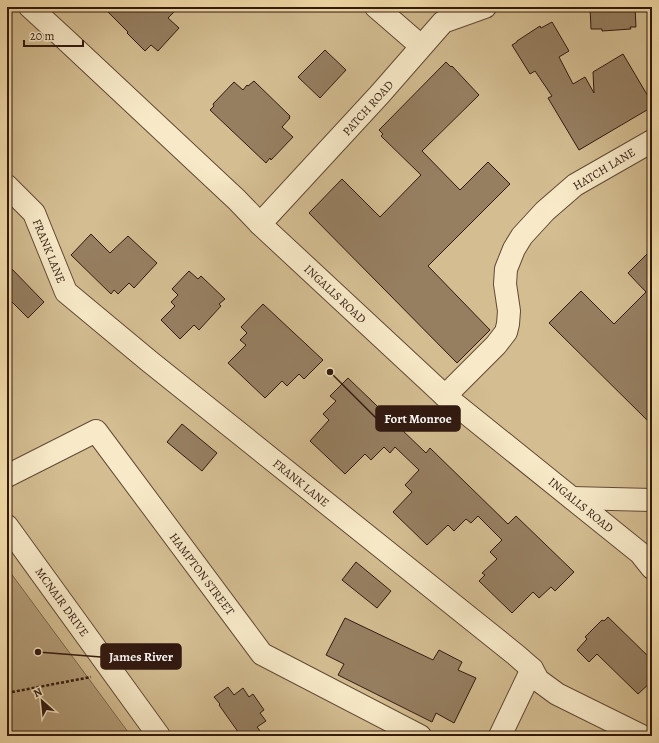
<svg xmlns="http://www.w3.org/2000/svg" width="659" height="743" font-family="Alegreya,serif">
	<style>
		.green { fill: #d3bd91; stroke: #826b50 }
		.water { fill: #b29b76; stroke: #7e674d }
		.building { fill: #967f61; stroke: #311910 }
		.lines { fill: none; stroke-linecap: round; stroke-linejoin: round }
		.minor-casing { stroke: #624a37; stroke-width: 24 }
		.tertiary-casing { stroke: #624a37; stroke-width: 24 }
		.path { stroke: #311910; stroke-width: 2.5; stroke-dasharray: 3 2; stroke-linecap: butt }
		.minor { stroke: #f8eac8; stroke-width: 22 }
		.tertiary { stroke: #f8eac8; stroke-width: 22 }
		.labels { text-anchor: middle; stroke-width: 3; stroke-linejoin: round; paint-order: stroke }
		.street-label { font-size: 12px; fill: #311910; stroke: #f8eac8 }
		.leader { fill: none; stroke: #311910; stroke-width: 1.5 }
		.callout-dot { fill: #311910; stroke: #f8eac8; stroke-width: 1.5 }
		.callout { fill: #311910; stroke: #311910; stroke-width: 1.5 }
		.callout-label { font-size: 13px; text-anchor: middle; font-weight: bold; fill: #fff }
	</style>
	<rect width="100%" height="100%" fill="#f4deab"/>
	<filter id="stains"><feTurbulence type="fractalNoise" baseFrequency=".005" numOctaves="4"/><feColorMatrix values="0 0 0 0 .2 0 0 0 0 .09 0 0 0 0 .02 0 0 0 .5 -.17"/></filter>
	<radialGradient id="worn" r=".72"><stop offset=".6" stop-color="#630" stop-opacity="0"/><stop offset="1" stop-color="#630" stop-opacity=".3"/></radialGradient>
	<rect class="green" x="7" y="7" width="645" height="729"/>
	<path class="water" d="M 7,568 L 131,736 L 7,736 Z"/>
	<g class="building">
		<path d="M 103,7 L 179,7 L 168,18 L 179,28 L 158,51 L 151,45 L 145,51 L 127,33 L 128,32 Z"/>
		<path d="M 590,7 L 635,7 L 636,27 L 630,27 L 631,29 L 602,31 L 602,29 L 591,29 Z"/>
		<path d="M 552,22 L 569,51 L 559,57 L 573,84 L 585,77 L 594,93 L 593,72 L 623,54 L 652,103 L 652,107 L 579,150 L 548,98 L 552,96 L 535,71 L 530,74 L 512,45 L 517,42 L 517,41 L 540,26 L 541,28 Z"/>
		<path d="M 325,50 L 346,70 L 320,98 L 298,77 Z"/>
		<path d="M 446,62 L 451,67 L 452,66 L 479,95 L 422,151 L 460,190 L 488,162 L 510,184 L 428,266 L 490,330 L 457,363 L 309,213 L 342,179 L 380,217 L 421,175 L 381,136 L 383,134 L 379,130 Z"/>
		<path d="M 254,81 L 290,116 L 289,118 L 290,118 L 282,127 L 293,137 L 271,160 L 270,158 L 266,163 L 210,110 L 214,106 L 213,104 L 234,82 L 243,90 L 247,85 L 248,86 Z"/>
		<path d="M 91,234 L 110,253 L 128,236 L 157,263 L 134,288 L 129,283 L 118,294 L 114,290 L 111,294 L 71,255 Z"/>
		<path d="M 652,249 L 652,425 L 549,323 L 581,291 L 614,324 L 646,292 L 628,273 Z"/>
		<path d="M 7,264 L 44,302 L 28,318 L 7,297 Z"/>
		<path d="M 189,271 L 198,279 L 201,276 L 225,299 L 219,304 L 221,306 L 199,330 L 194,325 L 180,339 L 161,320 L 175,306 L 171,302 L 178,295 L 172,289 Z"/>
		<path d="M 263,304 L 323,360 L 304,379 L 299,374 L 287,386 L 282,381 L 265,398 L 228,363 L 246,345 L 240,340 L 247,333 L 241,327 Z"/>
		<path d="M 348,378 L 426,453 L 430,448 L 508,524 L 516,516 L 574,572 L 555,591 L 551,587 L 539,598 L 533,592 L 512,613 L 479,581 L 485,575 L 482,573 L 497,559 L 490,552 L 502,540 L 478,516 L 471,523 L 466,519 L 454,531 L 448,525 L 427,545 L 393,512 L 412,492 L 405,485 L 419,470 L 395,447 L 390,453 L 384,447 L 371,460 L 365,454 L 345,474 L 310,441 L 329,420 L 323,414 L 336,401 L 330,396 Z"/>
		<path d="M 182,424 L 217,453 L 202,471 L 167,442 Z"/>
		<path d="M 356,562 L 391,591 L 377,608 L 342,580 Z"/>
		<path d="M 608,617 L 652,660 L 652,681 L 638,694 L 597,654 L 589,662 L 577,650 L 587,639 L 585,637 L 602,620 L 604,621 Z"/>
		<path d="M 345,618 L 433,660 L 439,650 L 462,662 L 458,670 L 476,678 L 454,723 L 436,713 L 432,722 L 338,675 L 344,664 L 326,655 Z"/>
		<path d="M 228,687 L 234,695 L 243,688 L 249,697 L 253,694 L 264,710 L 260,713 L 266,721 L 257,727 L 264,736 L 241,736 L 219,705 L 220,704 L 214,697 Z"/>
	</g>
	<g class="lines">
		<defs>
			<g id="minor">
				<path d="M 376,7 L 421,46"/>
				<path d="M 7,186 L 34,213 L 66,292 L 149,361 L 516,655 L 532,669 L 538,680 L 557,694 L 642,736"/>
				<path d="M 260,224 L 380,94 L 443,22 L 485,7"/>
				<path d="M 445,396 L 496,345 L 506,332 L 508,324 L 509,311 L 505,284 L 506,269 L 514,249 L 522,236 L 545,211 L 575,185 L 652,141"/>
				<path d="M 7,476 L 96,431 L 262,654 L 420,736"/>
				<path d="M 572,498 L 652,500"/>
				<path d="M 500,736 L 532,669"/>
			</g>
			<g id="tertiary">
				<path d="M 30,7 L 65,39 L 237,200 L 260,224 L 445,396 L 640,553 L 652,568"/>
				<path d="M 7,526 L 159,736"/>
			</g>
		</defs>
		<use href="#minor" class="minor-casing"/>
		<use href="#tertiary" class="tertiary-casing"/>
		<path class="path" d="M 7,693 L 91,677"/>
		<use href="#minor" class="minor"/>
		<use href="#tertiary" class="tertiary"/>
	</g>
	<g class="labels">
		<g class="street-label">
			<text transform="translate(368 108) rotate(-48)" y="4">PATCH ROAD</text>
			<text transform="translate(604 169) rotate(-31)" y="4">HATCH LANE</text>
			<text transform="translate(49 251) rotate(68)" y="4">FRANK LANE</text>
			<text transform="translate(335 294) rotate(43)" y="4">INGALLS ROAD</text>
			<text transform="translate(301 483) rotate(39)" y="4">FRANK LANE</text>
			<text transform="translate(581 505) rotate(39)" y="4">INGALLS ROAD</text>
			<text transform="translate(202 574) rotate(53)" y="4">HAMPTON STREET</text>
			<text transform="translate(62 602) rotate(54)" y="4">MCNAIR DRIVE</text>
		</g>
	</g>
	<path class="leader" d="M330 372L376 418M38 652L101 657"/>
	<g class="callout-dot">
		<circle cx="330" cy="372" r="4"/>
		<circle cx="38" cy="652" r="4"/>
	</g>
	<g class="callout">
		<rect x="376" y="406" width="84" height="25" rx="4"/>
		<rect x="101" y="644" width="80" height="25" rx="4"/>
	</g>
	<g class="callout-label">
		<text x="418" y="423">Fort Monroe</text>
		<text x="141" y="661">James River</text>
	</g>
	<rect width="659" height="743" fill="none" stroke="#f4deab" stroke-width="24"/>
	<rect x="8" y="8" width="643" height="727" fill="none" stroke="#311910" stroke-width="2"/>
	<rect x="12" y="12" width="635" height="719" fill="none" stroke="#311910"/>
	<g transform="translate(42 701) rotate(333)" stroke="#f8eac8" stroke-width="3" paint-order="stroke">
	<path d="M0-3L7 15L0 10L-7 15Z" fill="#311910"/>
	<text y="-6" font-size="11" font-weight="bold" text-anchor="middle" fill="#311910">N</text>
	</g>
	<path d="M24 40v6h59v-6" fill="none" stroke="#311910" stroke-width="2"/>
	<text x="30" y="40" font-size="12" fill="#311910" stroke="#f8eac8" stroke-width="3" paint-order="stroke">20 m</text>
	<rect width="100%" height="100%" filter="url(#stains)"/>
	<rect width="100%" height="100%" fill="url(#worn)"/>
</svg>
